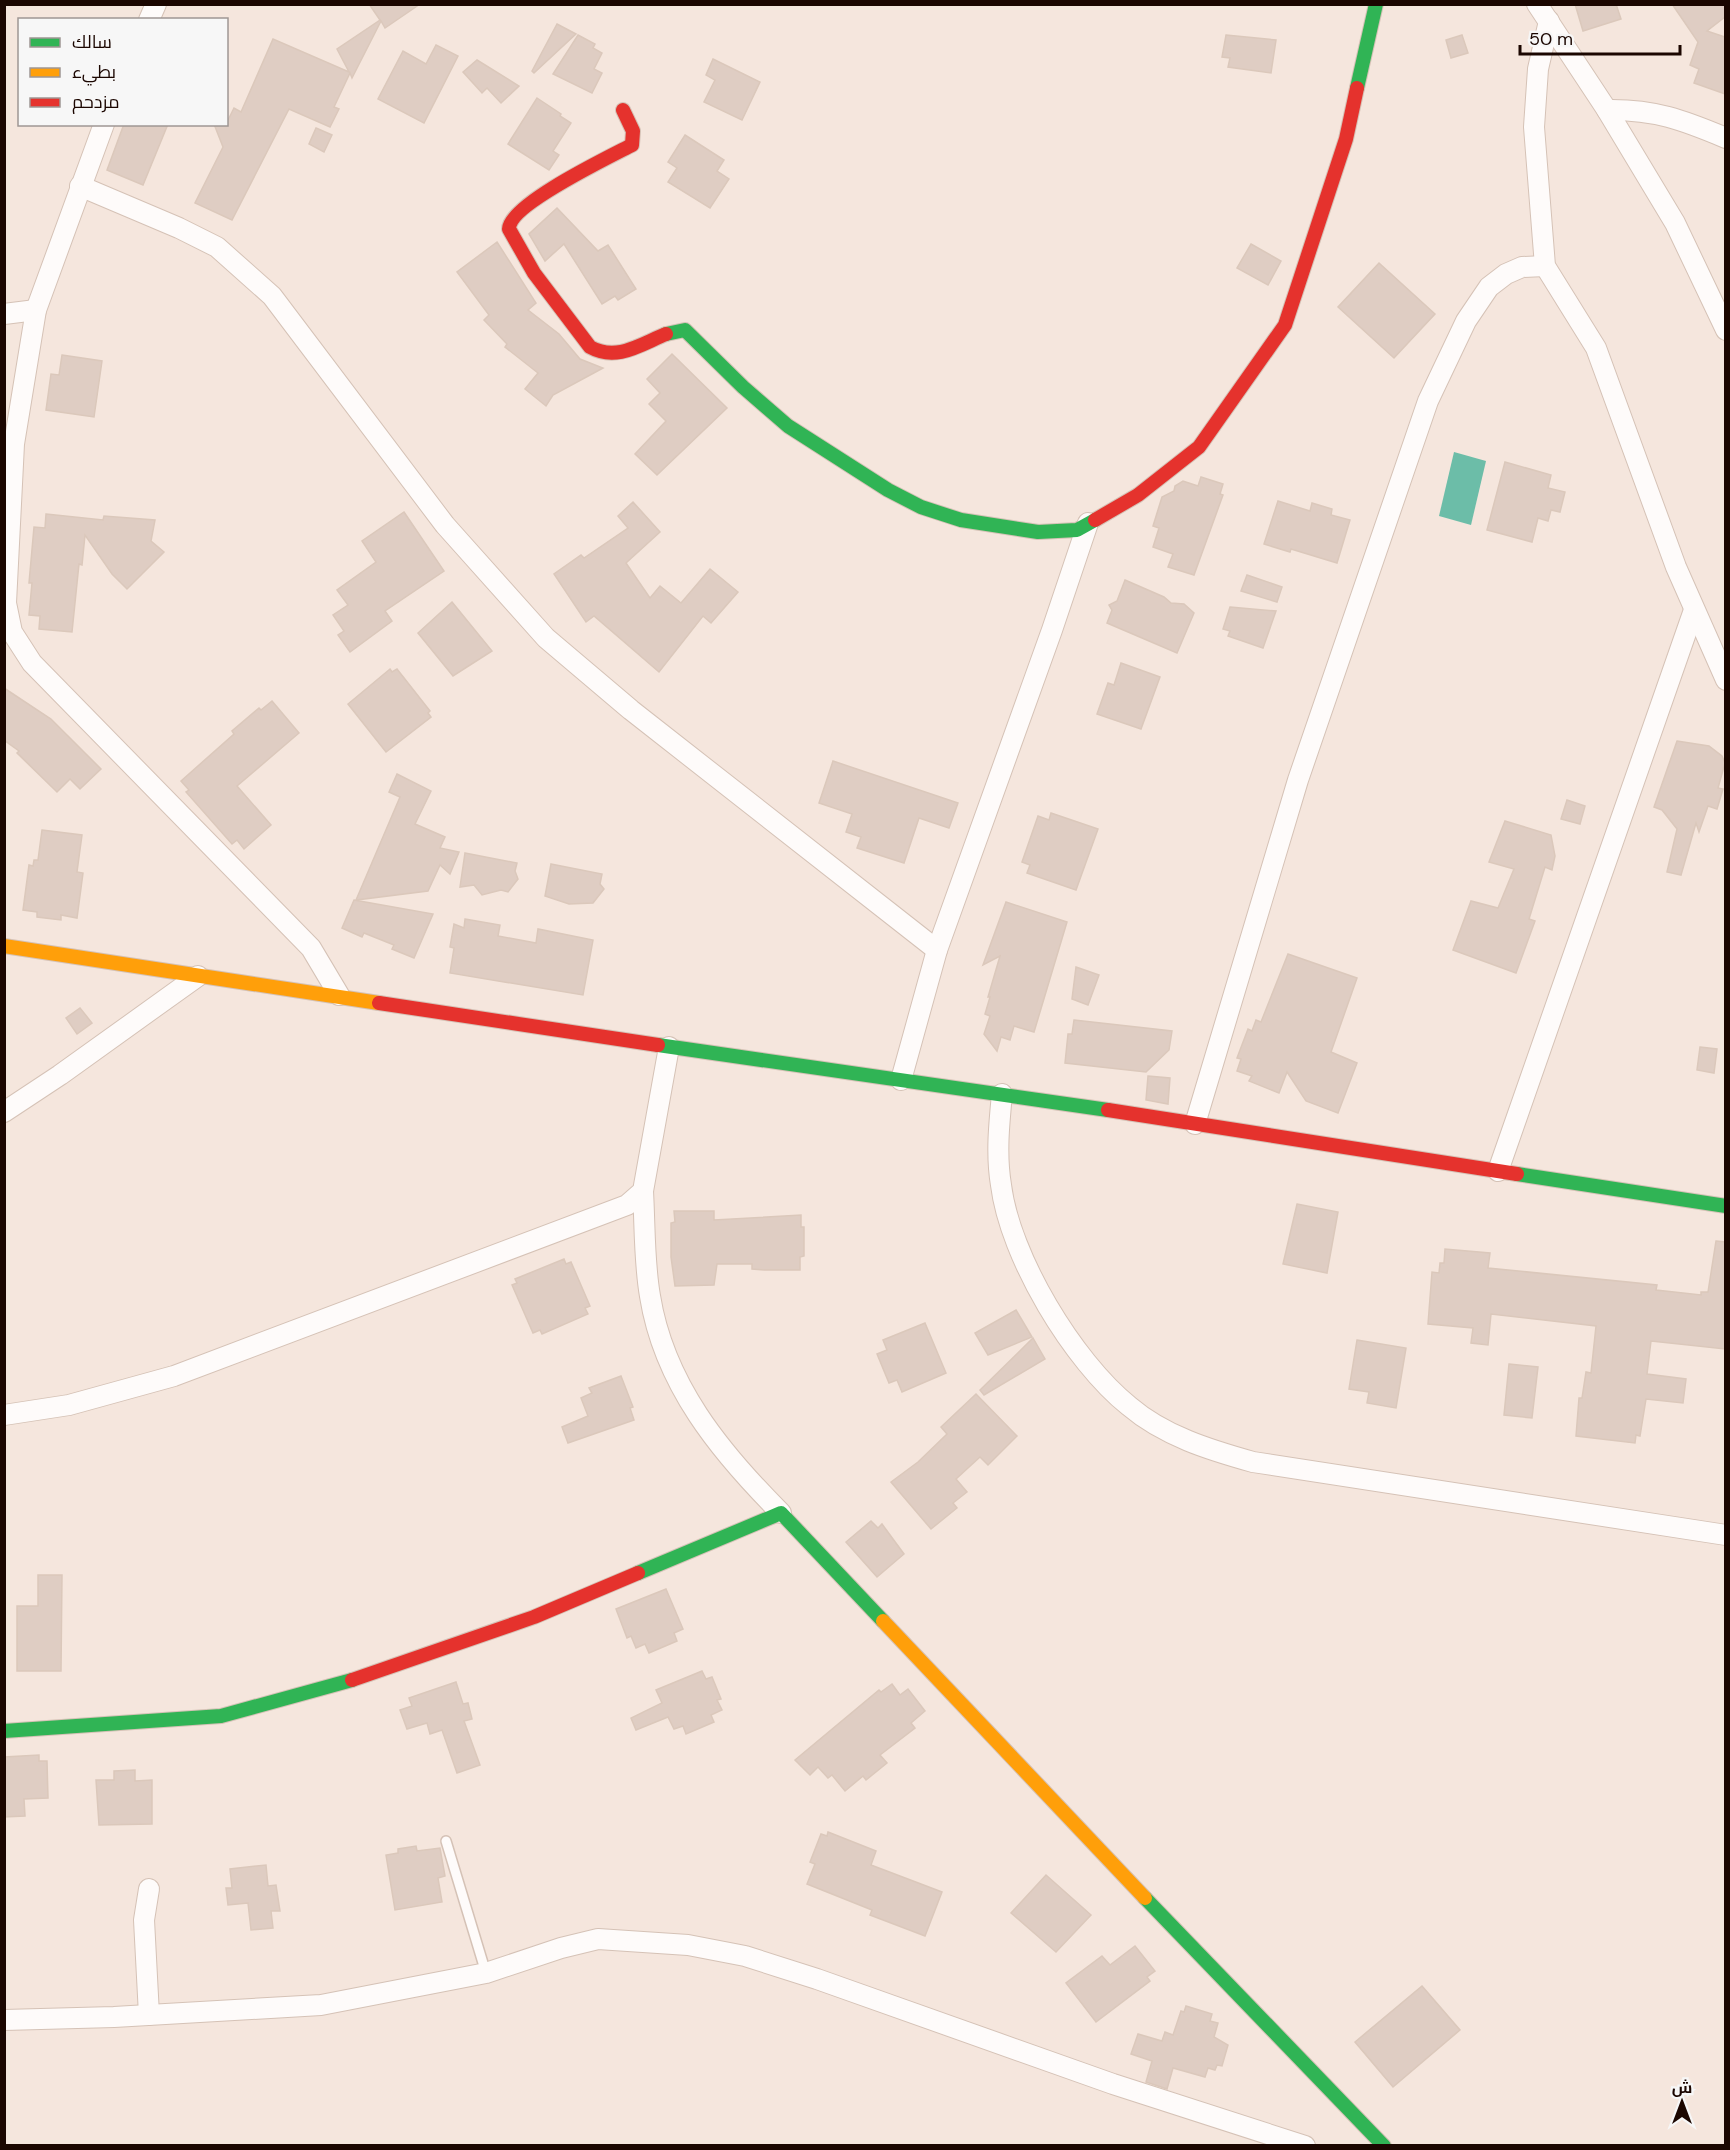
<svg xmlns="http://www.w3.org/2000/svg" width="1730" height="2150" font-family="'DM Sans',Cairo,sans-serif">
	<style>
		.water { fill: #6cbda8 }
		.building { fill: #dfcdc3; stroke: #dbc8bb; stroke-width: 1.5 }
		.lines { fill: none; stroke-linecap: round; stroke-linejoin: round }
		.lane-casing { stroke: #d5c2b6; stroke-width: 12 }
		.street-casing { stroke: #d5c2b6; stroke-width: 22 }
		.fast-casing { stroke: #d5c2b6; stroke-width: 16 }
		.slow-casing { stroke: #d5c2b6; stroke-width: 16 }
		.jam-casing { stroke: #d5c2b6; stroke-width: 16 }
		.lane { stroke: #fefbfa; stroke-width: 9 }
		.street { stroke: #fefbfa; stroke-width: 20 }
		.fast { stroke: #30b455; stroke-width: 14 }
		.slow { stroke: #ff9f0a; stroke-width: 14 }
		.jam { stroke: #e5322d; stroke-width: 14 }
	</style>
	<rect width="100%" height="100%" fill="#f5e6dd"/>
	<path class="water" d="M 1454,452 L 1486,461 L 1471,525 L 1439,516 Z"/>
	<g class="building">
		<path d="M 369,4 L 420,4 L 385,28 L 381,21 L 352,78 L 350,73 L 334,107 L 339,109 L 330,127 L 289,109 L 232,220 L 195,203 L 223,147 L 214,124 L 226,124 L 234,108 L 241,112 L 273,39 L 349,72 L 337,49 L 380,20 Z"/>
		<path d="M 1575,4 L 1616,4 L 1621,19 L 1583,31 Z"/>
		<path d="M 1672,4 L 1725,4 L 1725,17 L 1707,31 L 1725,37 L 1725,94 L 1694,83 L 1699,69 L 1690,65 L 1698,42 Z"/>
		<path d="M 557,24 L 576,34 L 534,73 L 532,71 Z"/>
		<path d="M 578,35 L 595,44 L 593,48 L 602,53 L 594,69 L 602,73 L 592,93 L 553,74 Z"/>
		<path d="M 1226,35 L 1276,40 L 1271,73 L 1228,67 L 1230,58 L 1222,57 Z"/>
		<path d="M 1462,35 L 1468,53 L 1451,58 L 1446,40 Z"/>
		<path d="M 436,45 L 458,56 L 424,123 L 378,99 L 403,51 L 426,64 Z"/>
		<path d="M 713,59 L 760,82 L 742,120 L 704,102 L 715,80 L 706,75 Z"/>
		<path d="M 477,60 L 519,86 L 501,103 L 487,88 L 482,93 L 463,72 Z"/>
		<path d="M 537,98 L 561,114 L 560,116 L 571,123 L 553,151 L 559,155 L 549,170 L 508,144 Z"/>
		<path d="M 124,124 L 168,124 L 143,185 L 107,170 Z"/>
		<path d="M 316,128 L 332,135 L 324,152 L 309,144 Z"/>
		<path d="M 685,135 L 724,160 L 717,171 L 729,179 L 710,208 L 668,182 L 677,168 L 668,162 Z"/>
		<path d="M 557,208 L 598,251 L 608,245 L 636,289 L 618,300 L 615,296 L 602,304 L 564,244 L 545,261 L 529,234 Z"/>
		<path d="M 497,242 L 536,303 L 528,310 L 559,334 L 580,359 L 603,368 L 553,395 L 546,406 L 525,389 L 538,373 L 505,347 L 507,344 L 484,320 L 489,315 L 457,272 Z"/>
		<path d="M 1251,244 L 1281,261 L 1268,285 L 1237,268 Z"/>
		<path d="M 1379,263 L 1435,314 L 1394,358 L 1338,307 Z"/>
		<path d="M 672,354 L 727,408 L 657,475 L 635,454 L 666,421 L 649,404 L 660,393 L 647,379 Z"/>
		<path d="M 62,355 L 102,361 L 94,417 L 46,410 L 51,374 L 59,375 Z"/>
		<path d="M 1505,462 L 1551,475 L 1548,488 L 1565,492 L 1560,512 L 1551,510 L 1548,521 L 1538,518 L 1532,542 L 1487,530 Z"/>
		<path d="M 1201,477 L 1223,484 L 1220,494 L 1223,495 L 1194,575 L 1168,567 L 1173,554 L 1153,547 L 1159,528 L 1153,526 L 1162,497 L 1174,491 L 1175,486 L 1183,481 L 1198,486 Z"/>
		<path d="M 1278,501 L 1310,511 L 1312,503 L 1332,509 L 1331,515 L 1350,520 L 1337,563 L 1291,549 L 1290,552 L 1264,544 Z"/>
		<path d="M 633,502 L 660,532 L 626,563 L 650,598 L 660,586 L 681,603 L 710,569 L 738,592 L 711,623 L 703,616 L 659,672 L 594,616 L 586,622 L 554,574 L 581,555 L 584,558 L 628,528 L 618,516 Z"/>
		<path d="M 404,512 L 444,571 L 385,611 L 392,621 L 350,652 L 338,635 L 344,631 L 333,615 L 348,605 L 337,590 L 376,562 L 362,541 Z"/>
		<path d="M 46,514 L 103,520 L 104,516 L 155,520 L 151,541 L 164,552 L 127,589 L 112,574 L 85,535 L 82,565 L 79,564 L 72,632 L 39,629 L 40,616 L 29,615 L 32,583 L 29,583 L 34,527 L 45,528 Z"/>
		<path d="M 1247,575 L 1282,587 L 1277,602 L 1241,591 Z"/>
		<path d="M 1125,580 L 1164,597 L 1171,603 L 1184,604 L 1194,613 L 1177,653 L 1107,623 L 1112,610 L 1109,605 L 1117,601 Z"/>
		<path d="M 452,602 L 492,651 L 453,676 L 418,633 Z"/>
		<path d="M 1230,607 L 1276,611 L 1263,648 L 1228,636 L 1230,631 L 1223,629 Z"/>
		<path d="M 1121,663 L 1160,677 L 1141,729 L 1097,714 L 1108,683 L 1114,685 Z"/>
		<path d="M 390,669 L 392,672 L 397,669 L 430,711 L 428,713 L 431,717 L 386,752 L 348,704 Z"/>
		<path d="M 4,688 L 51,719 L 101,769 L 80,789 L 70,779 L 57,792 L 17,753 L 19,751 L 4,740 Z"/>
		<path d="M 272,701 L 299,733 L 237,786 L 271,825 L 244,849 L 237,840 L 232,844 L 186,792 L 189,790 L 181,781 L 234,734 L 232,731 L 259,708 L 261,710 Z"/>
		<path d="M 1677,741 L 1709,746 L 1722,756 L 1725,763 L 1718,788 L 1723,789 L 1717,809 L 1708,806 L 1699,832 L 1696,823 L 1681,875 L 1667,872 L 1677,829 L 1662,810 L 1654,807 Z"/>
		<path d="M 833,761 L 958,803 L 949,828 L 919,818 L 904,863 L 857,848 L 861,837 L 846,832 L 852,814 L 819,803 Z"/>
		<path d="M 397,774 L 431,791 L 415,824 L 445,837 L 440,848 L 459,852 L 450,874 L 440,865 L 428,891 L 356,900 L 400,797 L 389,792 Z"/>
		<path d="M 1567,800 L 1585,806 L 1580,824 L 1561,819 Z"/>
		<path d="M 1051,813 L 1098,829 L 1076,890 L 1027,873 L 1030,865 L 1022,862 L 1038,816 L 1049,820 Z"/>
		<path d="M 1505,821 L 1551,835 L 1555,856 L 1552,870 L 1545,867 L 1529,919 L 1535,921 L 1516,973 L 1453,950 L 1471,901 L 1498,908 L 1514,869 L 1489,862 Z"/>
		<path d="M 42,830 L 82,835 L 77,872 L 83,873 L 77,918 L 61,915 L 61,920 L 37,917 L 37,912 L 23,910 L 29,865 L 33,866 L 34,860 L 38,860 Z"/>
		<path d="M 465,853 L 517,863 L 515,871 L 518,879 L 508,892 L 501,890 L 482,895 L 474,885 L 460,887 Z"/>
		<path d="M 551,864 L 602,874 L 600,884 L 604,889 L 593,903 L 569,904 L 545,896 Z"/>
		<path d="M 354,900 L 433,914 L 414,958 L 392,949 L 394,945 L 364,933 L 362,937 L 342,928 Z"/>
		<path d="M 1006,902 L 1067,922 L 1034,1032 L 1014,1026 L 1010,1040 L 1001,1037 L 997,1051 L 984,1034 L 990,1016 L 985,1014 L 990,997 L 988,997 L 1000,956 L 983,965 Z"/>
		<path d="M 465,919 L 500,925 L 498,936 L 536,943 L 538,929 L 593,940 L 583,995 L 450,973 L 454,948 L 450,947 L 454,924 L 464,928 Z"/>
		<path d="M 1288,954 L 1357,978 L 1331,1052 L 1357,1063 L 1338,1113 L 1306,1101 L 1287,1072 L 1279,1093 L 1249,1081 L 1252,1076 L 1237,1071 L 1241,1059 L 1237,1058 L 1248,1029 L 1252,1031 L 1256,1020 L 1261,1022 Z"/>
		<path d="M 1076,967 L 1099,975 L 1088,1005 L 1072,999 Z"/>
		<path d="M 80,1008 L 92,1023 L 77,1034 L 66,1018 Z"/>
		<path d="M 1074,1020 L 1172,1031 L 1169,1050 L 1146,1072 L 1065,1063 L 1068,1034 L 1072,1034 Z"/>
		<path d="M 1700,1047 L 1717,1049 L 1714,1073 L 1697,1070 Z"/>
		<path d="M 1148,1076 L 1170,1078 L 1168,1104 L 1146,1100 Z"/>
		<path d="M 1297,1204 L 1338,1212 L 1327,1273 L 1283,1264 Z"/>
		<path d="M 674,1211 L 714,1211 L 714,1220 L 801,1215 L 801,1227 L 804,1227 L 804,1256 L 800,1257 L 800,1270 L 764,1270 L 752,1269 L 752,1264 L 717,1264 L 714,1285 L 675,1286 L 671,1257 L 671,1223 L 675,1222 Z"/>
		<path d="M 1716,1241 L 1725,1242 L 1725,1349 L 1651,1341 L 1647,1374 L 1686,1379 L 1683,1403 L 1646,1399 L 1640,1436 L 1636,1435 L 1635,1443 L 1576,1436 L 1579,1398 L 1582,1398 L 1586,1372 L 1591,1373 L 1596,1326 L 1491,1314 L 1488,1345 L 1471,1343 L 1473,1328 L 1428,1324 L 1432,1272 L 1439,1273 L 1440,1263 L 1444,1263 L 1445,1249 L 1490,1253 L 1488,1268 L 1657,1285 L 1656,1290 L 1701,1295 L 1701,1292 L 1708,1292 Z"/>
		<path d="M 564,1259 L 566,1264 L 571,1262 L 590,1306 L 585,1308 L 588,1314 L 542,1334 L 540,1330 L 533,1333 L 512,1285 L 517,1283 L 515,1279 Z"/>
		<path d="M 1016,1310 L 1032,1337 L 988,1355 L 975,1333 Z"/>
		<path d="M 925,1323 L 946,1373 L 902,1392 L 897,1380 L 889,1383 L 877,1354 L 887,1350 L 883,1340 Z"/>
		<path d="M 1033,1338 L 1045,1359 L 984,1395 L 980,1390 Z"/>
		<path d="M 1357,1340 L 1406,1348 L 1396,1408 L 1367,1403 L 1369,1392 L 1349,1389 Z"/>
		<path d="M 1509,1364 L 1538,1367 L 1532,1418 L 1504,1415 Z"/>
		<path d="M 621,1376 L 633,1407 L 630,1408 L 634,1420 L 568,1443 L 562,1427 L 588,1416 L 581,1398 L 592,1393 L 589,1388 Z"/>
		<path d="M 976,1394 L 1017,1436 L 988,1465 L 980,1457 L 956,1479 L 967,1492 L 953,1503 L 957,1508 L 931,1529 L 891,1482 L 918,1462 L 947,1434 L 941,1427 Z"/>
		<path d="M 871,1521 L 878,1528 L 882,1524 L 904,1554 L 877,1577 L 846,1542 Z"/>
		<path d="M 38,1575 L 62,1575 L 61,1671 L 17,1671 L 17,1606 L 38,1606 Z"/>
		<path d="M 666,1589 L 683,1629 L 674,1633 L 677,1641 L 649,1653 L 645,1644 L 636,1648 L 631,1636 L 627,1638 L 616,1609 Z"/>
		<path d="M 702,1671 L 706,1679 L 712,1677 L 721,1699 L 717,1700 L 722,1710 L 711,1715 L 714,1722 L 686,1734 L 683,1726 L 674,1729 L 668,1717 L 636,1730 L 631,1718 L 662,1703 L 656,1690 Z"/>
		<path d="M 456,1682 L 463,1704 L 468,1703 L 472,1719 L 464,1721 L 480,1765 L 457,1773 L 442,1730 L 430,1734 L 427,1723 L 407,1729 L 400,1710 L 412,1706 L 409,1698 Z"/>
		<path d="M 892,1684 L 900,1695 L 908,1689 L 925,1711 L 911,1723 L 915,1728 L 880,1755 L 887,1763 L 866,1780 L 863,1776 L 845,1791 L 832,1775 L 828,1778 L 818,1767 L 810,1775 L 795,1760 L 879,1690 L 881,1692 Z"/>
		<path d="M 39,1755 L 39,1761 L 47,1761 L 48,1798 L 24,1799 L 25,1816 L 4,1817 L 4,1757 Z"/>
		<path d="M 135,1770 L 135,1781 L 152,1780 L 152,1824 L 99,1825 L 96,1780 L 114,1780 L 114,1771 Z"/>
		<path d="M 828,1832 L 876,1851 L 871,1865 L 942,1892 L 925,1936 L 870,1915 L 872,1910 L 807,1884 L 815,1864 L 810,1862 L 821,1834 L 827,1836 Z"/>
		<path d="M 416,1846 L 417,1851 L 440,1848 L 445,1876 L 438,1878 L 442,1902 L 395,1910 L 386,1855 L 398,1853 L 398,1849 Z"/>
		<path d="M 266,1865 L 268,1886 L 276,1885 L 280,1911 L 271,1911 L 273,1928 L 251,1930 L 248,1903 L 228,1905 L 226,1888 L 232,1888 L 230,1869 Z"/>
		<path d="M 1046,1875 L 1091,1915 L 1056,1952 L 1011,1913 Z"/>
		<path d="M 1135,1946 L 1155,1971 L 1147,1977 L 1150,1981 L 1096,2022 L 1066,1983 L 1102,1956 L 1110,1965 Z"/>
		<path d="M 1422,1986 L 1460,2030 L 1393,2087 L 1355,2042 Z"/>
		<path d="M 1186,2006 L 1212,2014 L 1210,2021 L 1218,2023 L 1214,2037 L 1228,2045 L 1222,2066 L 1217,2065 L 1215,2070 L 1208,2068 L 1205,2077 L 1173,2068 L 1167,2089 L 1146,2082 L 1152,2061 L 1131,2054 L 1138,2034 L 1162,2041 L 1165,2032 L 1173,2035 L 1181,2011 L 1184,2012 Z"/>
	</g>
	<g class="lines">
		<defs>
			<path id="lane" d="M 446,1841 L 486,1973"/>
			<g id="street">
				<path d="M 1537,4 L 1607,110 L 1675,223 L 1726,330"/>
				<path d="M 149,20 L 156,4"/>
				<path d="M 1549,21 L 1538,69 L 1534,127 L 1545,266 L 1596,348 L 1676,567 L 1726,680"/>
				<path d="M 1607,110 C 1654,109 1683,120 1726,138"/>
				<path d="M 104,124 L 36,310 L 14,444 L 6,603 L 12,632 L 32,663 L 311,948 L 339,995"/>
				<path d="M 80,186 L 179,228 L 217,247 L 272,296 L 445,525 L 546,638 L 631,710 L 937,950"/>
				<path d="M 4,314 L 36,310"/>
				<path d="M 901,1080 L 937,950 L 1052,630 L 1088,523"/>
				<path d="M 1002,1094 C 999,1125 996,1155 1001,1185 C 1010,1257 1073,1361 1129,1406 C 1164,1436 1210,1450 1253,1462 L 1726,1535"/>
				<path d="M 4,1112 L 60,1075 L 198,976"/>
				<path d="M 1195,1124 L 1298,780 L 1428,401 L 1466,321 L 1489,287 L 1506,274 L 1522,267 L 1545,266"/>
				<path d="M 1498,1171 L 1694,610"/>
				<path d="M 643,1191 C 645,1226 644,1262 650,1296 C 664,1384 720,1452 781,1513"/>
				<path d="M 4,1415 L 69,1405 L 174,1376 L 627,1205 L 643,1191 L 669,1047"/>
				<path d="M 149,1889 L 144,1920 L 149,2015"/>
				<path d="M 4,2020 L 114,2017 L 321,2005 L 486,1973 L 561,1948 L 598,1939 L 688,1945 L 745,1956 L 817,1979 L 1113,2084 L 1305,2146"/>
			</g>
			<g id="fast">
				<path d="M 1357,88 L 1376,4"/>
				<path d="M 666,334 L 685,330 L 743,387 L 788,426 L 888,490 L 921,507 L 961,520 L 1038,532 L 1077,530 L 1095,520"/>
				<path d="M 658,1045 L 1108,1110"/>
				<path d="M 1517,1174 L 1726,1206"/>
				<path d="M 638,1573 L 781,1513 L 883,1621"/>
				<path d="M 4,1731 L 221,1716 L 352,1680"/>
				<path d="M 1145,1898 L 1384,2146"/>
			</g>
			<g id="slow">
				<path d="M 4,946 L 379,1003"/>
				<path d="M 883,1621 L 1145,1898"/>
			</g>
			<g id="jam">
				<path d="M 623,110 L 633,131 L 632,145 C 609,157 509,205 509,229 L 534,273 L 590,347 C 617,362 641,344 666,334"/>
				<path d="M 1095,520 L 1138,495 L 1199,447 L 1285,325 L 1346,139 L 1357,88"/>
				<path d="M 379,1003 L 658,1045"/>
				<path d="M 1108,1110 L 1517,1174"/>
				<path d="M 352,1680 L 534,1617 L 638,1573"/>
			</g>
		</defs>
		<use href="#lane" class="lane-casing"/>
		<use href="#street" class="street-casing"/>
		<use href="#fast" class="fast-casing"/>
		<use href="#slow" class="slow-casing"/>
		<use href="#jam" class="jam-casing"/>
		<use href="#lane" class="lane"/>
		<use href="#street" class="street"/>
		<use href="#fast" class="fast"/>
		<use href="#slow" class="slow"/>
		<use href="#jam" class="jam"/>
	</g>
	<rect width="1730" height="2150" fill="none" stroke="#1b0600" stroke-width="12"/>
	<rect x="18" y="18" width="210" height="108" fill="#f7f7f7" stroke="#9f9794" stroke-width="1.5"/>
	<rect x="30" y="38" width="30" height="9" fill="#30b455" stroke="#9f9794" stroke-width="1.5"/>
	<text x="72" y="48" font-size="18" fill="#1b0600">سالك</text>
	<rect x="30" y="68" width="30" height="9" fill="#ff9f0a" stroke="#9f9794" stroke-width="1.5"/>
	<text x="72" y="78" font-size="18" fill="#1b0600">بطيء</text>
	<rect x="30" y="98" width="30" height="9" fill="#e5322d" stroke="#9f9794" stroke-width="1.5"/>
	<text x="72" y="108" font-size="18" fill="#1b0600">مزدحم</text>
	<g transform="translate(1682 2102)" stroke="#f7f7f7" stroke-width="4.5" paint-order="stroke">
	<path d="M0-4.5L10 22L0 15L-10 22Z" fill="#1b0600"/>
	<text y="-9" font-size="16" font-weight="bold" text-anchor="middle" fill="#1b0600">ش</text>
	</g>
	<path d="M1520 45v9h160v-9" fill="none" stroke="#1b0600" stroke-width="3"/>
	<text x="1529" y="45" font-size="18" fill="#1b0600" stroke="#f7f7f7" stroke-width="4.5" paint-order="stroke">50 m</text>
</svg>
